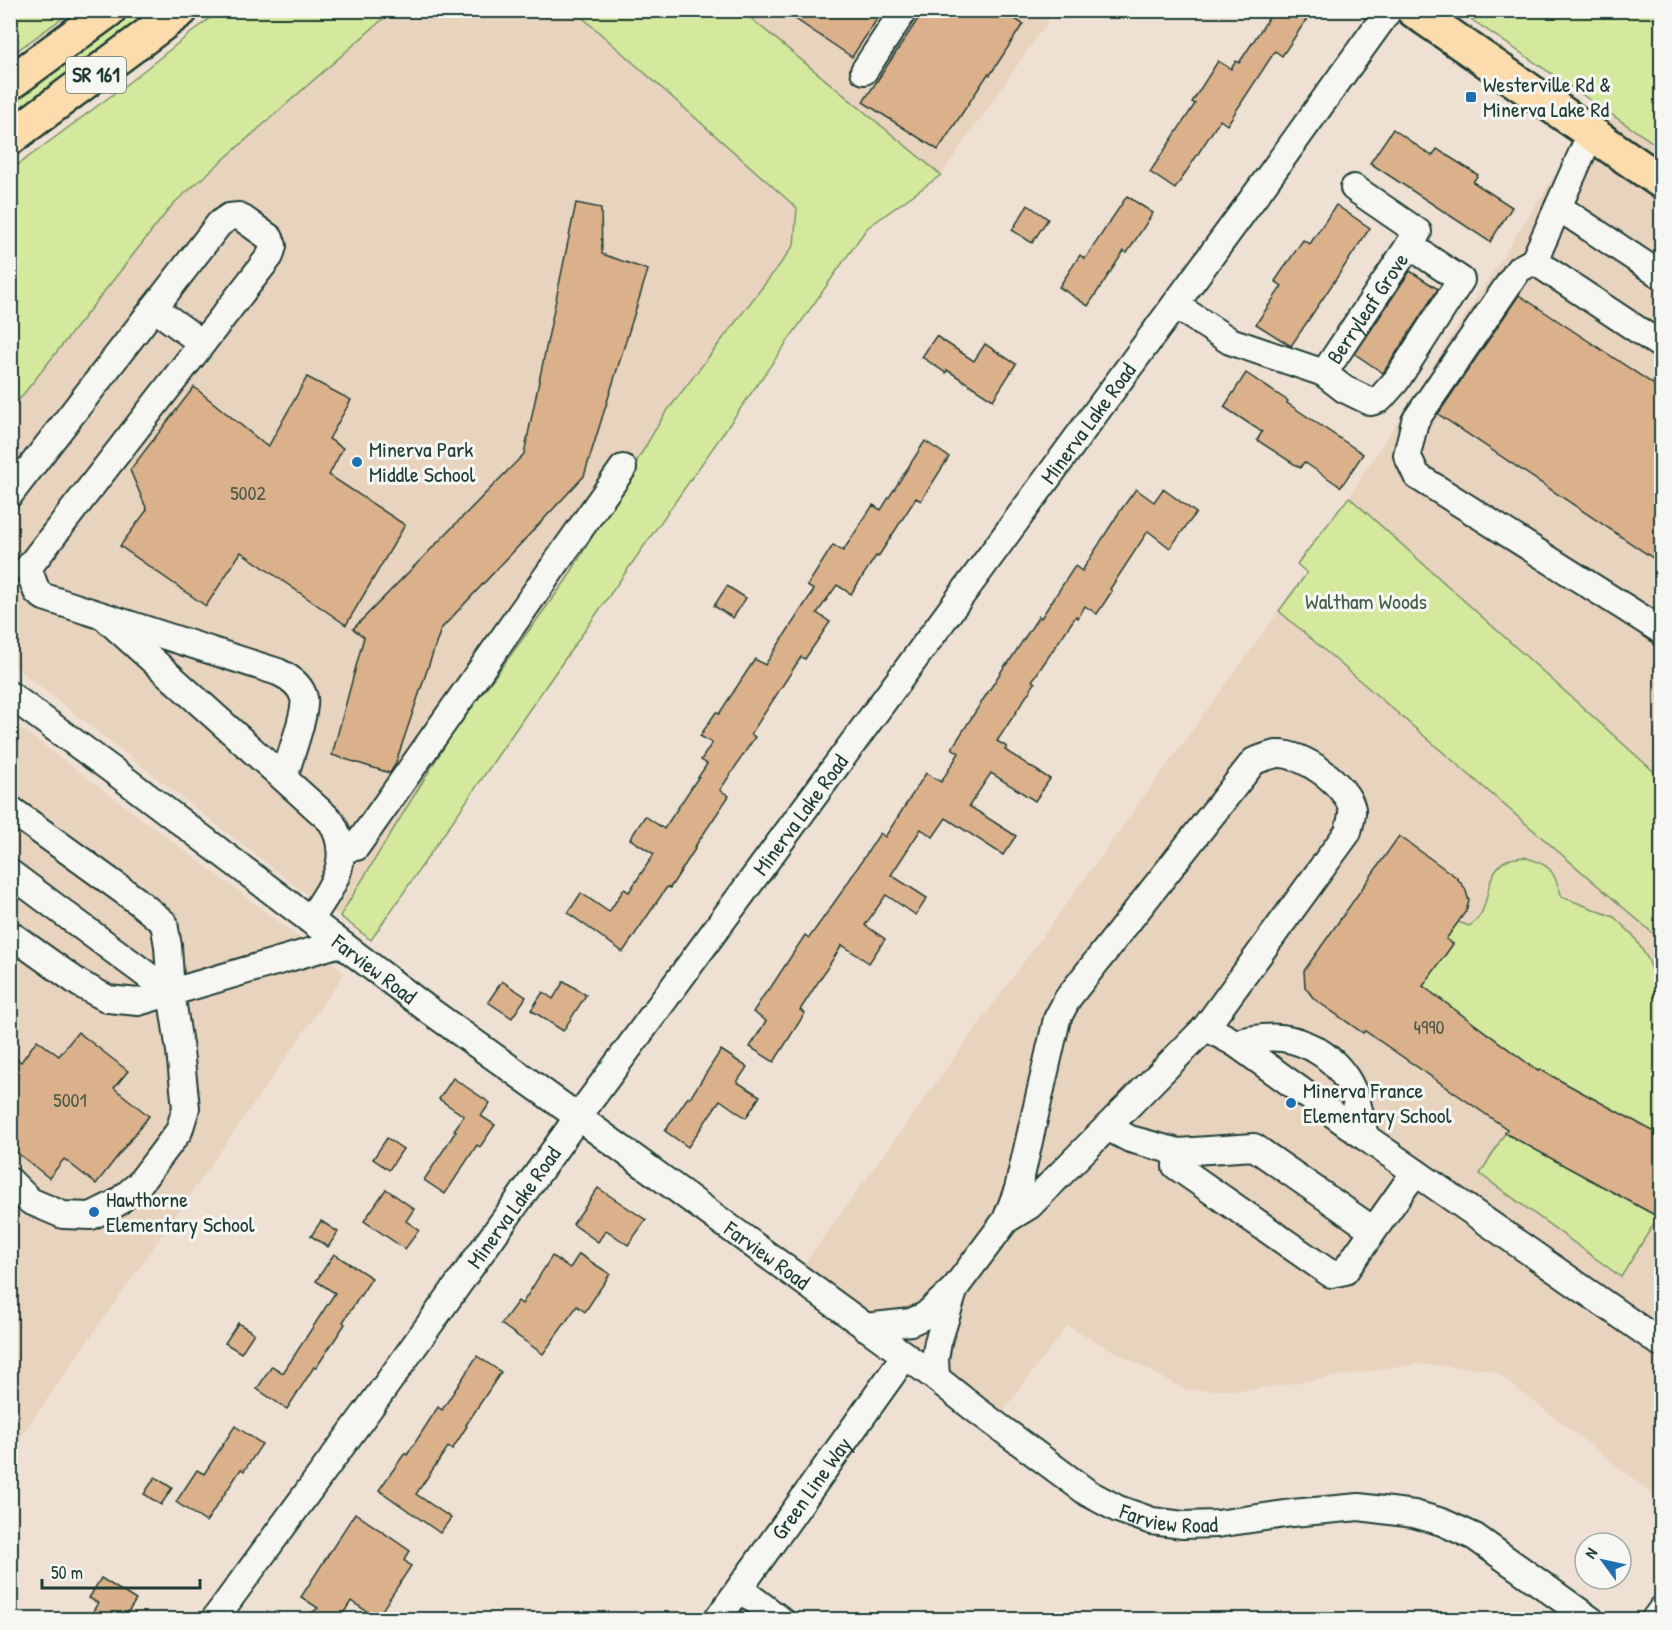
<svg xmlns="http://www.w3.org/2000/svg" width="1672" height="1630" font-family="'Patrick Hand',sans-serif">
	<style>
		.built { fill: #e8d3be }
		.green { fill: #d4e99d; stroke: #7a9368; stroke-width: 1.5 }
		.building { fill: #dbb18c; stroke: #1f3d34; stroke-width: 1.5 }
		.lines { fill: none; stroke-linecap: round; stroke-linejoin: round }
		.minor-casing { stroke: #1f3d34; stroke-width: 30 }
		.major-casing { stroke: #1f3d34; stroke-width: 38 }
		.minor { stroke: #f6f6f2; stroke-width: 26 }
		.major { stroke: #fcdcac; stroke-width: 33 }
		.poi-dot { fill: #1f6fb2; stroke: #f6f6f2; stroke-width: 2 }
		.labels { text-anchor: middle; stroke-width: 6; stroke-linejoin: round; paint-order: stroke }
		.number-label { font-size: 20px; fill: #4e5a4a }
		.shield { fill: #f6f6f2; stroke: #60746d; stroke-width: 1.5 }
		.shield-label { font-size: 21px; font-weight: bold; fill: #1f3d34 }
		.poi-label { font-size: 22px; fill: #1f3d34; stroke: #f6f6f2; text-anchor: start }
		.street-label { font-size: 22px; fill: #1f3d34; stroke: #f6f6f2 }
		.park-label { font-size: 22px; fill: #435f49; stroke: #f6f6f2 }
	</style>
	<rect width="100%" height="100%" fill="#eee1d3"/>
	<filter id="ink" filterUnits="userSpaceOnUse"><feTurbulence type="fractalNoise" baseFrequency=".0167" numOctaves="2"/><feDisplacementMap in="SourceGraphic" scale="12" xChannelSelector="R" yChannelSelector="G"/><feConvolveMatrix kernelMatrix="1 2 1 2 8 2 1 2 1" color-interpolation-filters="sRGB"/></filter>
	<g filter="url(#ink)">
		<g class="built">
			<path d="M 220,11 L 662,11 L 892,210 L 867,228 L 515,730 L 371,940 L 340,916 L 298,888 L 11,664 L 11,259 Z"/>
			<path d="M 742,11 L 1055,11 L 941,175 Z"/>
			<path d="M 1599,106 L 1661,148 L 1661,778 L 1349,497 Z"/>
			<path d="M 1279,611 L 1661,940 L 1661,1500 L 1493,1370 L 1416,1364 L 1249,1390 L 1186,1390 L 1067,1326 L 1003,1411 L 802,1267 Z"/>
			<path d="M 11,721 L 212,871 L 345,973 L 11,1451 Z"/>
		</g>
		<g class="green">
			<path d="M 11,10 L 72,10 L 72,11 L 11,55 Z"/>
			<path d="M 220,10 L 392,11 L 173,204 L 11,410 L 11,170 L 123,87 Z"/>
			<path d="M 131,11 L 163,11 L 11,123 L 10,101 L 35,80 Z"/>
			<path d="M 575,11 L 742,11 L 941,175 L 867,228 L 527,713 L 371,940 L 340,916 L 450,737 L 567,579 L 664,415 L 781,263 L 794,245 L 797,208 Z"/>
			<path d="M 1459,11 L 1661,11 L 1661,148 Z"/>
			<path d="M 1349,497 L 1661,778 L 1661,940 L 1279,611 L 1307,573 L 1297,564 Z"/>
			<path d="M 1524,857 C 1553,866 1552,869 1562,897 L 1614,917 L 1633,935 L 1648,959 L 1661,995 L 1661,1136 L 1540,1069 L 1536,1076 L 1423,986 L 1453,944 L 1446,939 L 1458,922 L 1469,926 C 1494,912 1481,876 1505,861 C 1510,858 1518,858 1524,857 Z"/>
			<path d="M 1505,1133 L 1658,1217 L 1621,1277 L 1480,1174 Z"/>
		</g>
		<g class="building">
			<path d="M 782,10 L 883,10 L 852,57 Z"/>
			<path d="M 924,10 L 1001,10 L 1023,24 L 990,75 L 988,74 L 938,150 L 863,102 Z"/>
			<path d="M 1274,10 L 1313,10 L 1282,56 L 1275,51 L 1227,125 L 1220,120 L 1175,189 L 1150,172 L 1195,104 L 1192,102 L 1218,61 L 1231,69 L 1236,61 L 1239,63 Z"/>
			<path d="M 1393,129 L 1432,156 L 1437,149 L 1478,175 L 1473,182 L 1512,207 L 1490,242 L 1370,163 Z"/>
			<path d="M 1127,196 L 1153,213 L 1127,253 L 1124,251 L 1088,306 L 1059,287 L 1080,255 L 1085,259 Z"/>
			<path d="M 576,203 L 601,208 L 602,254 L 648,270 L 584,476 L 441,629 L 395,765 L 390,773 L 332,755 L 364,637 L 353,629 L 524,454 Z"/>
			<path d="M 1028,205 L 1048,219 L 1032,243 L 1012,230 Z"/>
			<path d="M 1336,205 L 1370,228 L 1291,346 L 1256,324 L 1282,286 L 1275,281 L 1303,240 L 1310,244 Z"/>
			<path d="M 1410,271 L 1438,289 L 1383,373 L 1355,354 Z"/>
			<path d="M 1519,295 L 1662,390 L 1662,564 L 1438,414 Z"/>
			<path d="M 936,336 L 974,361 L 985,344 L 1016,364 L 993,400 L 947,370 L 946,373 L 922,357 Z"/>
			<path d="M 1246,373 L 1288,401 L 1287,403 L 1363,454 L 1341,487 L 1304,462 L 1300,468 L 1257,440 L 1262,432 L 1224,407 Z"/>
			<path d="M 307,377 L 351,400 L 329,439 L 343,448 L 329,475 L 405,525 L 346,625 L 241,552 L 206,606 L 120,546 L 147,510 L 130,470 L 194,387 L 268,447 Z"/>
			<path d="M 925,441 L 949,457 L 921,501 L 916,498 L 878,557 L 876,556 L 851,594 L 837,585 L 817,613 L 830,622 L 805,659 L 801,657 L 751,734 L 755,737 L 720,790 L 729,796 L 694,848 L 695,849 L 670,888 L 667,887 L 623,952 L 568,913 L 581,893 L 609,912 L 624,889 L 629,892 L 654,854 L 630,839 L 645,816 L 664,829 L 707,764 L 701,760 L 712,743 L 700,736 L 716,712 L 719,714 L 755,659 L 765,665 L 814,590 L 807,586 L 833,545 L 843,551 L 873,505 L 881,510 Z"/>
			<path d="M 1136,489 L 1154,502 L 1163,489 L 1196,513 L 1170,548 L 1148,531 L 1110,589 L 1112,591 L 1097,614 L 1085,606 L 1078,618 L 1076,616 L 1032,681 L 1035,683 L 997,741 L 1007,747 L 1005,750 L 1050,779 L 1035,801 L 991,773 L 969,806 L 1016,836 L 1003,855 L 946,818 L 933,837 L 921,829 L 891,875 L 927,898 L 916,915 L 886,895 L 865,925 L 885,939 L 869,963 L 842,945 L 800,1010 L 805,1013 L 774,1062 L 750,1047 L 766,1021 L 753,1012 L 768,989 L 769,990 L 805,935 L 809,938 L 841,893 L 880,833 L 885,837 L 926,773 L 941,782 L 959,753 L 952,748 L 1006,664 L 1007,665 L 1039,616 L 1041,618 L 1075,566 L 1082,571 L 1120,511 Z"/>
			<path d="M 727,586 L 746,598 L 733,618 L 714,606 Z"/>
			<path d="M 1399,836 L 1456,877 L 1465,888 L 1469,901 L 1466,911 L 1446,939 L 1453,944 L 1423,986 L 1538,1071 L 1539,1069 L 1662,1136 L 1662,1219 L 1505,1133 L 1507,1129 L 1365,1031 L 1363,1033 L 1314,999 L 1305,987 L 1304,971 Z"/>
			<path d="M 502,981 L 526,997 L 512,1018 L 488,1002 Z"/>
			<path d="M 564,981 L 586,995 L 563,1031 L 531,1010 L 543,992 L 553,999 Z"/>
			<path d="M 78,1032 L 128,1071 L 114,1088 L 149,1116 L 96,1184 L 64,1159 L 49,1178 L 10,1147 L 10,1054 L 21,1062 L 37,1040 L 59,1056 Z"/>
			<path d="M 721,1050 L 747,1067 L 737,1082 L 760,1096 L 746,1118 L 720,1100 L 688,1147 L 665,1131 L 688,1097 L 690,1098 Z"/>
			<path d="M 453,1078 L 490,1103 L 481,1116 L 495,1125 L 480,1147 L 477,1145 L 445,1194 L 424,1180 L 456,1131 L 454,1130 L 464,1116 L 439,1099 Z"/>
			<path d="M 387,1138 L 403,1149 L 389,1170 L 373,1159 Z"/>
			<path d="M 598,1188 L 646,1220 L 628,1245 L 606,1230 L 598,1242 L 573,1224 Z"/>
			<path d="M 386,1189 L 414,1209 L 406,1221 L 419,1230 L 405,1249 L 364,1221 Z"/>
			<path d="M 321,1221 L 338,1232 L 328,1247 L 311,1236 Z"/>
			<path d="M 334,1254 L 372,1278 L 343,1322 L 345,1324 L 316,1368 L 314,1367 L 287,1409 L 257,1389 L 272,1366 L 283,1373 L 335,1293 L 316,1281 Z"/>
			<path d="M 579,1254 L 610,1274 L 585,1312 L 577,1306 L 543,1354 L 501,1324 L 518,1301 L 522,1304 L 552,1256 L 570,1268 Z"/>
			<path d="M 238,1323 L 254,1333 L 241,1353 L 225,1343 Z"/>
			<path d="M 477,1356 L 501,1372 L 466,1425 L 467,1426 L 452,1450 L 448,1447 L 416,1494 L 451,1518 L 440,1533 L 379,1490 L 405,1453 L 407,1455 L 438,1407 L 442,1410 Z"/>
			<path d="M 235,1426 L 262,1444 L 244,1471 L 241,1469 L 206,1522 L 176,1502 L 197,1470 L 204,1474 Z"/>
			<path d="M 155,1477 L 172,1488 L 161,1505 L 144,1494 Z"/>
			<path d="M 355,1513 L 410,1551 L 404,1560 L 411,1566 L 377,1618 L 351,1601 L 339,1620 L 302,1620 L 318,1608 L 301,1597 Z"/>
			<path d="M 101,1578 L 136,1600 L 123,1620 L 107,1620 L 93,1611 L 98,1603 L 89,1598 Z"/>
		</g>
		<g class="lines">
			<defs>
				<g id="minor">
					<path d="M 864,71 L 904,10"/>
					<path d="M 1591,133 L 1534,261 L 1662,346"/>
					<path d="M 1558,207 L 1662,276"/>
					<path d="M 1534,261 L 1519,269 L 1415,421 L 1407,455 L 1417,476 L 1662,631"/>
					<path id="s1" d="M 1175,305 L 1230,341 L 1324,373 L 1418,232 L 1354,188"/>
					<path d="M 154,308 L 202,343"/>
					<path d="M 1322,372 L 1344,389 L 1371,402 L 1380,399 L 1396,381 L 1461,280 L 1409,245"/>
					<path d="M 10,494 L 219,224 L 229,217 L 239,216 L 270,238 L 273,246 L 270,256 L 28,568 L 37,592 L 44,597 L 278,672 C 289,677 301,685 304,698 C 307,712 288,762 284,778"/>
					<path d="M 109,621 L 331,821 C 354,860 332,886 310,920"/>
					<path id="s2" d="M 10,695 L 123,778 L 426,1008 L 578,1117 L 936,1378 L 975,1409 L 1088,1493 L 1118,1509 L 1152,1521 L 1183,1525 L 1217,1524 L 1292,1513 L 1359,1507 L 1414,1514 L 1442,1522 L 1475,1537 L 1591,1620"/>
					<path d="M 10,809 L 136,900 L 164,923 L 168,946 L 171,993 L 180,1051 L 186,1108 L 179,1131 L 139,1184 L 117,1203 L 91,1216 L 63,1215 L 30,1201 L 10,1181"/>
					<path d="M 342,849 L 356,847 L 623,468"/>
					<path d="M 10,873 L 171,993"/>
					<path d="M 10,934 L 80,984 L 108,999 L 138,1002 L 340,943"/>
					<path d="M 1206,1027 L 1235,1043 C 1244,1041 1253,1039 1263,1038 C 1297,1034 1332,1053 1349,1083 C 1358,1100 1361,1119 1365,1137 L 1662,1344"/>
					<path d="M 1235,1043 L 1365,1137"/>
					<path d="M 1107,1127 L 1130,1139 L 1178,1152"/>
					<path d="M 1373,1230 L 1254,1147 L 1178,1152 L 1176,1166 L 1331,1274 L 1345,1271 L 1415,1172"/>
					<path d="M 865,1327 L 911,1322 L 926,1315 L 955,1288 L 1006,1220 L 1018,1189 L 1057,1019 L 1068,998 L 1254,761 C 1261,759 1269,755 1277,754 C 1302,752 1347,785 1352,809 C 1353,816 1349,826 1348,832 L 1206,1027 L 1029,1206 L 1006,1220"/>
					<path d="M 936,1378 L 935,1359 L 938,1342 L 955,1288"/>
					<path d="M 740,1589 L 781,1620"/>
					<path id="s3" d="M 214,1620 L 379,1395 L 578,1117 L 1260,189 L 1389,10"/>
					<path id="s4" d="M 717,1620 L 905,1356"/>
					<path d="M 1654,1620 L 1662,1609"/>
				</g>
				<g id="major">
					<path d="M 1413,10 L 1662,182"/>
					<path d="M 10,83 L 109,10"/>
					<path d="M 10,138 L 181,10"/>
				</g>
			</defs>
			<use href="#minor" class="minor-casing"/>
			<use href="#major" class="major-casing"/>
			<use href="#minor" class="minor"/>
			<use href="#major" class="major"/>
		</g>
	</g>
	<g class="poi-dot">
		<rect x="1465" y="91" width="12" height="12" rx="3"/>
		<circle cx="357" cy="462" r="6"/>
		<circle cx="1291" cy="1103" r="6"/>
		<circle cx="94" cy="1212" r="6"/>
	</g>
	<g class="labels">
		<g class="number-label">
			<text x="248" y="500">5002</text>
			<text x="1429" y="1034">4990</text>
			<text x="70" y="1107">5001</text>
		</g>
		<rect class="shield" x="66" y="57" width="60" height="36" rx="4.5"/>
		<g class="shield-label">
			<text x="96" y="82">SR 161</text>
		</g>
		<g class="poi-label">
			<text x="1483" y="92">Westerville Rd &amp;<tspan x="1483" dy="25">Minerva Lake Rd</tspan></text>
			<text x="369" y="457">Minerva Park<tspan x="369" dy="25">Middle School</tspan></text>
			<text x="1303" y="1098">Minerva France<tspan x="1303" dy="25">Elementary School</tspan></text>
			<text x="106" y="1207">Hawthorne<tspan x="106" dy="25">Elementary School</tspan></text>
		</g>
		<g class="street-label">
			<text dy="8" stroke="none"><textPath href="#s1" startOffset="243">Berryleaf Grove</textPath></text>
			<text dy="8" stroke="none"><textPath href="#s3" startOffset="1482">Minerva Lake Road</textPath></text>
			<text dy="8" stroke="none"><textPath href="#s3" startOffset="996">Minerva Lake Road</textPath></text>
			<text dy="8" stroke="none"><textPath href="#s2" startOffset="456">Farview Road</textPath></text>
			<text dy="8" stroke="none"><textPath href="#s3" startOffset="510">Minerva Lake Road</textPath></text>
			<text dy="8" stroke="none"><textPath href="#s2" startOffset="942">Farview Road</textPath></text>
			<text dy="8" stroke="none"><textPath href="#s4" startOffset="162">Green Line Way</textPath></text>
			<text dy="8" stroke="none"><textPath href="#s2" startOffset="1428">Farview Road</textPath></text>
		</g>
		<g class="park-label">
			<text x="1366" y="609">Waltham Woods</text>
		</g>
	</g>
	<rect width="1672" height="1630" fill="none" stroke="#f6f6f2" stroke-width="36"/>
	<rect x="18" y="18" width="1636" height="1594" fill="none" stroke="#1f3d34" stroke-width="2" filter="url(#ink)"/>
	<g transform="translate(1603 1561) rotate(303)"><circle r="28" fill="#f6f6f2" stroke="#a0aca6" stroke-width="1.5"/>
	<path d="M0-4.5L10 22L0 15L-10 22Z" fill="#1f6fb2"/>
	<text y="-9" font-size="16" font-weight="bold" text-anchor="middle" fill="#1f3d34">N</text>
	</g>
	<path d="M42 1579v9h158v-9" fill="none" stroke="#1f3d34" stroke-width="3"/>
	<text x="51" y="1579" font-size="18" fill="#1f3d34" stroke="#f6f6f2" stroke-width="4.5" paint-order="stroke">50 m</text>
</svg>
